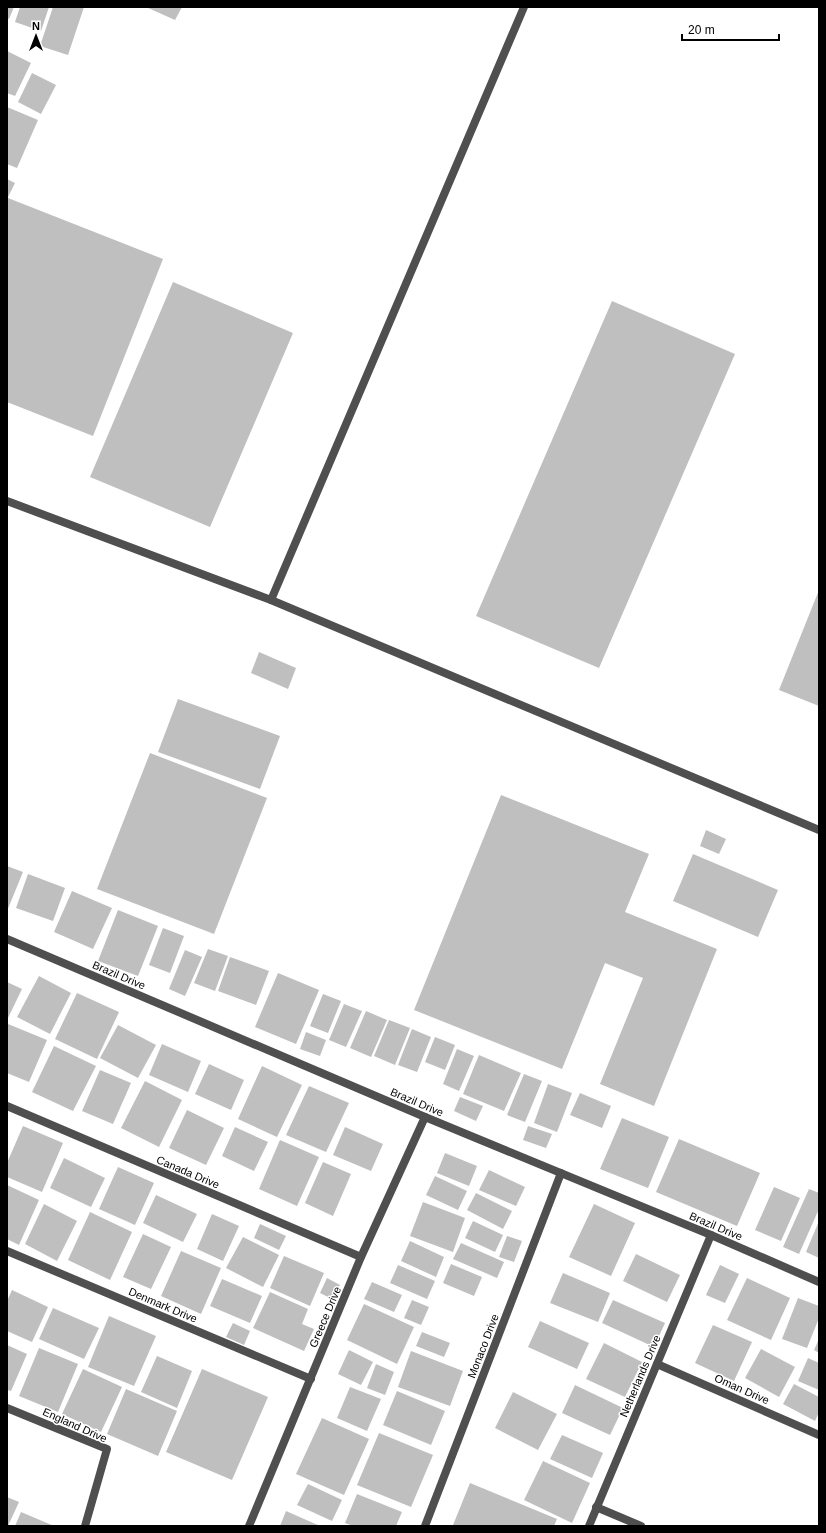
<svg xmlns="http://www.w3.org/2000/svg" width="826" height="1533" font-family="Arial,sans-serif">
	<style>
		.building { fill: #bfbfbf }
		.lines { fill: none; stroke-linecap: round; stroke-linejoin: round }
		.street { stroke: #4f4f4f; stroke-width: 8 }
		.labels { text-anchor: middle; stroke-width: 3; stroke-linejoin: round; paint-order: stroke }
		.street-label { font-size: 11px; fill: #000; stroke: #fff }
	</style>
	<rect width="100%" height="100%" fill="#fff"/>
	<g class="building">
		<path d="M 7,7 L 14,7 L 9,19 L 7,18 Z"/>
		<path d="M 20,7 L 49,7 L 41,31 L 15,22 Z"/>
		<path d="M 53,7 L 84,7 L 68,55 L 40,46 Z"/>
		<path d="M 146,7 L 182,7 L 175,20 Z"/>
		<path d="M 7,51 L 31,63 L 15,96 L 7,93 Z"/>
		<path d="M 32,73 L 56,85 L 41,114 L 18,102 Z"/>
		<path d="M 7,107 L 38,120 L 17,168 L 7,164 Z"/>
		<path d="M 7,179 L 15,183 L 7,199 Z"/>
		<path d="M 8,198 L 163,259 L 93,436 L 7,402 L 7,201 Z"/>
		<path d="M 173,282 L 293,333 L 210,527 L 90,477 Z"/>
		<path d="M 612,301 L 735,354 L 599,668 L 476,616 Z"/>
		<path d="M 819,590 L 819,706 L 779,690 Z"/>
		<path d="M 259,652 L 296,668 L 288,689 L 251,673 Z"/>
		<path d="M 178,699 L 280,736 L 260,789 L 158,752 Z"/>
		<path d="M 150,753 L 267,798 L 214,934 L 97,889 Z"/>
		<path d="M 501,795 L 649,854 L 625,912 L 717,949 L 654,1106 L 600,1084 L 643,978 L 605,963 L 562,1069 L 414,1010 Z"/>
		<path d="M 706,830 L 726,839 L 719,854 L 700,846 Z"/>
		<path d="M 693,854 L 778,890 L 758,937 L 673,901 Z"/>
		<path d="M 7,866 L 23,872 L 7,911 Z"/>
		<path d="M 28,874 L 65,888 L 53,921 L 16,908 Z"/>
		<path d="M 72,891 L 112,908 L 93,949 L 54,932 Z"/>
		<path d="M 118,910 L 158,926 L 138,976 L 98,961 Z"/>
		<path d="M 163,928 L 184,936 L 170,973 L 149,965 Z"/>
		<path d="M 208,949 L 228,956 L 215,991 L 194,983 Z"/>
		<path d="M 185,950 L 202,957 L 185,996 L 169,989 Z"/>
		<path d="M 230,957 L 269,971 L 256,1005 L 218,991 Z"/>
		<path d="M 278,973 L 319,990 L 296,1044 L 255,1027 Z"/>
		<path d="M 39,976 L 71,993 L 50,1034 L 17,1017 Z"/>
		<path d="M 7,982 L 22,989 L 7,1020 Z"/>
		<path d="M 77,993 L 119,1012 L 97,1059 L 55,1039 Z"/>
		<path d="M 323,994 L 341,1001 L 328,1033 L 310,1026 Z"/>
		<path d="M 344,1004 L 362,1011 L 346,1047 L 329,1040 Z"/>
		<path d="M 366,1011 L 387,1020 L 371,1057 L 350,1048 Z"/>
		<path d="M 389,1020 L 410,1028 L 395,1065 L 374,1056 Z"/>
		<path d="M 8,1024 L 47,1040 L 29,1082 L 7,1073 L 7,1026 Z"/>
		<path d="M 118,1025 L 156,1045 L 138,1078 L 100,1058 Z"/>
		<path d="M 412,1029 L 431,1037 L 417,1072 L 398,1065 Z"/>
		<path d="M 306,1032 L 326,1040 L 320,1056 L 300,1049 Z"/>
		<path d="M 435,1037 L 455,1045 L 445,1070 L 425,1062 Z"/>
		<path d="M 162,1044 L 201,1061 L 188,1092 L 149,1075 Z"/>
		<path d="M 54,1046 L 96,1066 L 73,1111 L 32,1092 Z"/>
		<path d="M 457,1049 L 474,1056 L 459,1091 L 443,1084 Z"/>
		<path d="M 479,1055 L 521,1073 L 504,1111 L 463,1094 Z"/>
		<path d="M 209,1064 L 244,1080 L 231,1110 L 195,1094 Z"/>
		<path d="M 262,1066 L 302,1085 L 277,1137 L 238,1119 Z"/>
		<path d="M 100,1070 L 131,1083 L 113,1124 L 82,1111 Z"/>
		<path d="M 524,1074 L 542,1081 L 525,1122 L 507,1115 Z"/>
		<path d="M 145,1081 L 182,1100 L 159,1147 L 121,1128 Z"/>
		<path d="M 548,1084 L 572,1093 L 557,1132 L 534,1123 Z"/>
		<path d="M 309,1086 L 349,1103 L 326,1152 L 286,1135 Z"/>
		<path d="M 580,1093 L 611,1106 L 602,1128 L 570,1115 Z"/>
		<path d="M 460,1097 L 483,1106 L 476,1121 L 454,1111 Z"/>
		<path d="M 187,1110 L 224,1128 L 206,1165 L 169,1148 Z"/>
		<path d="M 622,1118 L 669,1137 L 648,1188 L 600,1169 Z"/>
		<path d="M 23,1126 L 63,1143 L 42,1192 L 7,1177 L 7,1163 Z"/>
		<path d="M 528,1126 L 552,1134 L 546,1148 L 523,1140 Z"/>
		<path d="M 235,1127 L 268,1142 L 254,1171 L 222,1156 Z"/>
		<path d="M 345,1127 L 383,1144 L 371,1171 L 333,1155 Z"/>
		<path d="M 679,1139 L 760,1173 L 737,1226 L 656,1192 Z"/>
		<path d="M 280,1140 L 319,1157 L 297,1206 L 259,1189 Z"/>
		<path d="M 445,1153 L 477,1166 L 469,1186 L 437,1173 Z"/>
		<path d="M 64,1158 L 105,1178 L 91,1207 L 50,1188 Z"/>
		<path d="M 323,1162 L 351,1174 L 333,1216 L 305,1203 Z"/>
		<path d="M 118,1167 L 154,1183 L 135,1225 L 99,1209 Z"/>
		<path d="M 489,1170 L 525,1187 L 516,1206 L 479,1190 Z"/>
		<path d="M 435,1176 L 467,1191 L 458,1210 L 426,1195 Z"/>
		<path d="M 7,1185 L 39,1200 L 19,1245 L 7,1239 Z"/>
		<path d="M 774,1187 L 800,1198 L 781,1241 L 755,1230 Z"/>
		<path d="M 809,1189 L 819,1193 L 819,1209 L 799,1254 L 783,1247 Z"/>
		<path d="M 476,1193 L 512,1211 L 503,1229 L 467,1210 Z"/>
		<path d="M 156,1195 L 197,1214 L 183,1242 L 143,1223 Z"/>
		<path d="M 423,1202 L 465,1218 L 453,1252 L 410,1236 Z"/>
		<path d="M 44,1204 L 77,1221 L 57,1261 L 25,1244 Z"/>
		<path d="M 594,1204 L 635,1223 L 611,1276 L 569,1257 Z"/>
		<path d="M 90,1212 L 132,1232 L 110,1280 L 68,1260 Z"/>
		<path d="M 212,1214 L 239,1226 L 223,1261 L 197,1249 Z"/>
		<path d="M 473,1221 L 503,1235 L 495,1252 L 465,1238 Z"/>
		<path d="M 819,1221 L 819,1258 L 806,1252 Z"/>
		<path d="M 260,1224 L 286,1236 L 279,1250 L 254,1238 Z"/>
		<path d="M 143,1234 L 171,1247 L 151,1289 L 123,1277 Z"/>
		<path d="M 507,1236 L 522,1241 L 514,1262 L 499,1257 Z"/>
		<path d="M 243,1237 L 279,1255 L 263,1287 L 226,1268 Z"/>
		<path d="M 410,1241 L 444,1257 L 436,1277 L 401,1261 Z"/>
		<path d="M 461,1243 L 504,1262 L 497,1278 L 453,1259 Z"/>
		<path d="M 181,1251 L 221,1268 L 201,1314 L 161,1296 Z"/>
		<path d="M 636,1254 L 680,1275 L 667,1302 L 623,1281 Z"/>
		<path d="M 284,1256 L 324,1273 L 310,1306 L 270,1288 Z"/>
		<path d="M 451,1264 L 482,1277 L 474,1296 L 443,1283 Z"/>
		<path d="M 398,1265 L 435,1281 L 427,1299 L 390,1283 Z"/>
		<path d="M 720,1265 L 739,1274 L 725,1303 L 706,1295 Z"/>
		<path d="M 563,1273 L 610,1293 L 598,1322 L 550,1303 Z"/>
		<path d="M 327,1278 L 340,1285 L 332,1299 L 320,1293 Z"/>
		<path d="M 747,1278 L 790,1298 L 771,1340 L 727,1320 Z"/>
		<path d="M 222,1279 L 262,1296 L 250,1323 L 210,1306 Z"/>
		<path d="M 372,1282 L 402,1295 L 394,1312 L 364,1299 Z"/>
		<path d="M 12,1290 L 48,1307 L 32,1342 L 7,1331 L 7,1301 Z"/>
		<path d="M 270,1292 L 308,1309 L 302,1324 L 314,1329 L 304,1351 L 253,1328 Z"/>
		<path d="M 798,1298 L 819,1306 L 819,1318 L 807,1348 L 782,1339 Z"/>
		<path d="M 412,1300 L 429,1307 L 421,1325 L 404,1318 Z"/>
		<path d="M 613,1300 L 665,1323 L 654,1347 L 602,1323 Z"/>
		<path d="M 364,1304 L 414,1327 L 397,1364 L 347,1340 Z"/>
		<path d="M 53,1308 L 99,1328 L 84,1359 L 39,1339 Z"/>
		<path d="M 109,1316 L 156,1336 L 134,1386 L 88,1367 Z"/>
		<path d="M 540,1321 L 589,1343 L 577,1369 L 528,1347 Z"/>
		<path d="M 233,1323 L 250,1331 L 244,1345 L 226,1337 Z"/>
		<path d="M 713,1325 L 752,1342 L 734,1381 L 695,1363 Z"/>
		<path d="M 422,1332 L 450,1343 L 444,1357 L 416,1346 Z"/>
		<path d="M 819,1339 L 819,1353 L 814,1350 Z"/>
		<path d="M 604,1343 L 642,1362 L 625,1397 L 586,1379 Z"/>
		<path d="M 7,1345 L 27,1354 L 11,1391 L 7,1390 Z"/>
		<path d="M 39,1348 L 78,1364 L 58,1412 L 19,1396 Z"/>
		<path d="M 761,1349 L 795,1367 L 779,1397 L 745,1378 Z"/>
		<path d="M 349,1350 L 373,1362 L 361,1385 L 338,1374 Z"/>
		<path d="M 411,1351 L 463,1371 L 450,1406 L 398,1387 Z"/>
		<path d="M 157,1356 L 192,1371 L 177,1408 L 141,1392 Z"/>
		<path d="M 808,1358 L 819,1363 L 819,1390 L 798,1381 Z"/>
		<path d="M 376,1364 L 394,1372 L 385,1395 L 367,1388 Z"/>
		<path d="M 83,1369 L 122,1387 L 101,1432 L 62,1414 Z"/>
		<path d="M 202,1369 L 268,1397 L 232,1480 L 166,1452 Z"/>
		<path d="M 794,1384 L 819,1397 L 819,1412 L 815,1421 L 783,1404 Z"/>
		<path d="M 575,1385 L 623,1408 L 610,1435 L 562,1413 Z"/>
		<path d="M 350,1387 L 381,1399 L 367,1431 L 337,1418 Z"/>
		<path d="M 126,1389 L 177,1411 L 158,1456 L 107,1434 Z"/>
		<path d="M 397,1391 L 445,1411 L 431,1445 L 383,1425 Z"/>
		<path d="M 513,1392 L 557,1414 L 538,1450 L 495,1428 Z"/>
		<path d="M 322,1418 L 369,1439 L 344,1495 L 296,1474 Z"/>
		<path d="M 379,1433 L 433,1455 L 411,1507 L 357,1485 Z"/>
		<path d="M 562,1435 L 603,1453 L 592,1478 L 550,1459 Z"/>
		<path d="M 543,1461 L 590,1483 L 572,1523 L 524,1500 Z"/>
		<path d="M 470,1483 L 557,1519 L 554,1526 L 456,1526 L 453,1525 Z"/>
		<path d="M 308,1484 L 342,1500 L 332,1521 L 297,1505 Z"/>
		<path d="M 357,1494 L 402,1512 L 396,1526 L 353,1526 L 345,1523 Z"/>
		<path d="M 7,1497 L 19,1502 L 8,1526 L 7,1526 Z"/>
		<path d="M 286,1511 L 320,1526 L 280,1526 Z"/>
		<path d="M 21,1512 L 54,1526 L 15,1526 Z"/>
	</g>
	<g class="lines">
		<g class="street">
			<path d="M 7,501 L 271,600 L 819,830"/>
			<path d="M 271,600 L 524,7"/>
			<path d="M 7,939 L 425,1117 L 711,1235 L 819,1282"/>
			<path d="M 7,1106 L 361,1257"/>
			<path d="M 7,1251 L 311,1379"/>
			<path d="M 657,1364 L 819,1435"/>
			<path d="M 7,1408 L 107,1449 L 85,1526"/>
			<path d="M 596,1507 L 641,1526"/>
			<path d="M 249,1526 L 361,1257 L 425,1117"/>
			<path d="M 425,1526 L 561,1173"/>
			<path d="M 589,1526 L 711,1235"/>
		</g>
	</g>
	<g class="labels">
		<g class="street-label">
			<text transform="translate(119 975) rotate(23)" y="4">Brazil Drive</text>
			<text transform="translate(417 1102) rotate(23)" y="4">Brazil Drive</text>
			<text transform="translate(188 1172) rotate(23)" y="4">Canada Drive</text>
			<text transform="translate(716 1226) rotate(23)" y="4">Brazil Drive</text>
			<text transform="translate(163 1305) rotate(23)" y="4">Denmark Drive</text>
			<text transform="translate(325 1317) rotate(-67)" y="4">Greece Drive</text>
			<text transform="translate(483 1346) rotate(-69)" y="4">Monaco Drive</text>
			<text transform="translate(640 1376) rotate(-67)" y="4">Netherlands Drive</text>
			<text transform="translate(742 1389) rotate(24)" y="4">Oman Drive</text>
			<text transform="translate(75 1425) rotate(24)" y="4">England Drive</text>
		</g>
	</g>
	<rect width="826" height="1533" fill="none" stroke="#000000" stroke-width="16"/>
	<g transform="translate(36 36)" stroke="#ffffff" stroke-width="3" paint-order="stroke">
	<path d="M0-3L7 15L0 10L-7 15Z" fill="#000000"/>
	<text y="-6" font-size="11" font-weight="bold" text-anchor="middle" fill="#000000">N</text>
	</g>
	<path d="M682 34v6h97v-6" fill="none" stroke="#000000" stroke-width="2"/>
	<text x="688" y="34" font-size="12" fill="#000000" stroke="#ffffff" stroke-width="3" paint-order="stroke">20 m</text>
</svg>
